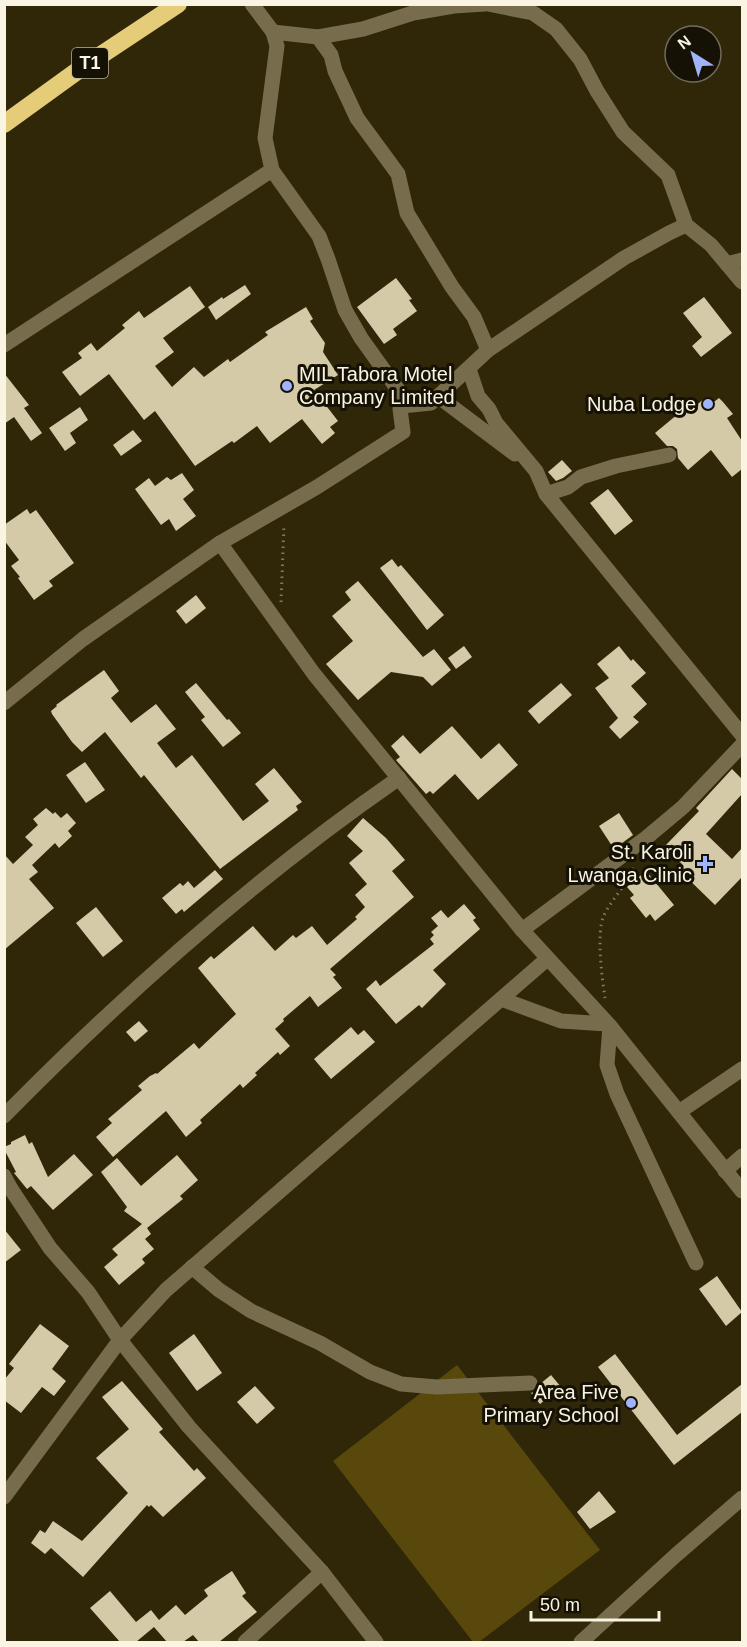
<svg xmlns="http://www.w3.org/2000/svg" width="747" height="1647" font-family="Arial,sans-serif">
	<style>
		.green { fill: #59480b }
		.building { fill: #d5caa7 }
		.lines { fill: none; stroke-linecap: round; stroke-linejoin: round }
		.path { stroke: #827b61; stroke-width: 3; stroke-dasharray: 1.5 4.5; stroke-linecap: butt }
		.minor { stroke: #776d4d; stroke-width: 15 }
		.highway { stroke: #e5cc79; stroke-width: 18 }
		.poi-dot { fill: #a0b3fd; stroke: #151105; stroke-width: 2 }
		.labels { text-anchor: middle; stroke-width: 6; stroke-linejoin: round; paint-order: stroke }
		.shield { fill: #151105; stroke: #b5b1a0; stroke-width: 1.5 }
		.shield-label { font-size: 18px; font-weight: bold; fill: #faf5e3 }
		.poi-label { font-size: 20px; fill: #faf5e3; stroke: #151105; text-anchor: end }
	</style>
	<rect width="100%" height="100%" fill="#302708"/>
	<path class="green" d="M 457,1365 L 600,1550 L 479,1642 L 473,1642 L 333,1461 Z"/>
	<g class="building">
		<path d="M 396,278 L 412,299 L 409,300 L 417,311 L 393,329 L 397,335 L 384,344 L 357,307 Z"/>
		<path d="M 245,285 L 251,294 L 216,320 L 208,307 L 222,297 L 223,299 Z"/>
		<path d="M 190,286 L 205,307 L 163,338 L 174,352 L 155,366 L 172,387 L 194,367 L 204,377 L 228,359 L 230,362 L 268,335 L 265,332 L 306,307 L 313,319 L 310,321 L 325,343 L 323,352 L 338,375 L 314,390 L 338,421 L 330,427 L 335,433 L 322,444 L 302,419 L 270,443 L 257,426 L 234,443 L 232,441 L 195,466 L 155,411 L 144,420 L 109,374 L 80,396 L 62,372 L 82,358 L 78,353 L 91,343 L 97,351 L 125,328 L 122,325 L 139,311 L 144,318 Z"/>
		<path d="M 704,297 L 732,333 L 701,357 L 692,346 L 702,337 L 683,313 Z"/>
		<path d="M 4,373 L 29,405 L 24,408 L 42,433 L 31,441 L 14,417 L 4,424 Z"/>
		<path d="M 705,398 L 710,405 L 719,398 L 723,402 L 733,414 L 727,418 L 742,441 L 742,469 L 732,477 L 711,450 L 688,470 L 678,458 L 677,449 L 673,446 L 667,446 L 655,433 L 690,404 L 693,408 Z"/>
		<path d="M 80,407 L 88,420 L 70,433 L 76,443 L 65,451 L 49,428 Z"/>
		<path d="M 133,430 L 142,441 L 121,456 L 113,445 Z"/>
		<path d="M 562,460 L 572,471 L 563,478 L 556,481 L 548,472 Z"/>
		<path d="M 182,473 L 194,490 L 183,499 L 196,516 L 176,531 L 169,519 L 161,525 L 135,489 L 149,478 L 155,486 L 167,477 L 171,480 Z"/>
		<path d="M 608,489 L 633,521 L 615,535 L 590,503 Z"/>
		<path d="M 27,509 L 30,514 L 36,510 L 74,563 L 49,581 L 53,586 L 34,600 L 18,578 L 20,577 L 11,566 L 19,560 L 4,540 L 4,525 Z"/>
		<path d="M 392,559 L 398,567 L 401,565 L 444,615 L 427,630 L 380,568 Z"/>
		<path d="M 358,581 L 423,657 L 434,649 L 451,670 L 432,686 L 423,677 L 391,672 L 358,700 L 326,664 L 353,641 L 332,616 L 351,600 L 345,592 Z"/>
		<path d="M 196,595 L 206,608 L 186,624 L 176,611 Z"/>
		<path d="M 464,646 L 472,657 L 456,669 L 448,658 Z"/>
		<path d="M 619,646 L 631,661 L 633,659 L 646,673 L 631,686 L 647,704 L 633,717 L 639,722 L 620,739 L 609,727 L 618,718 L 595,688 L 609,678 L 597,664 Z"/>
		<path d="M 104,670 L 119,691 L 111,698 L 131,723 L 156,704 L 176,729 L 157,743 L 176,768 L 192,755 L 243,821 L 269,801 L 255,784 L 274,768 L 302,802 L 296,806 L 298,810 L 220,869 L 144,775 L 141,778 L 105,732 L 82,752 L 72,742 L 52,714 L 51,711 L 57,706 L 56,705 Z"/>
		<path d="M 196,683 L 227,720 L 229,719 L 241,733 L 223,747 L 201,720 L 205,717 L 185,692 Z"/>
		<path d="M 561,683 L 572,695 L 539,724 L 528,711 Z"/>
		<path d="M 452,726 L 481,759 L 499,743 L 518,765 L 478,800 L 455,774 L 433,794 L 430,791 L 426,794 L 396,760 L 400,757 L 391,746 L 403,735 L 420,754 Z"/>
		<path d="M 85,762 L 105,790 L 86,803 L 66,775 Z"/>
		<path d="M 732,769 L 742,779 L 742,794 L 706,834 L 732,859 L 742,848 L 742,877 L 715,905 L 678,869 L 682,864 L 664,847 L 699,811 L 696,808 Z"/>
		<path d="M 46,808 L 53,814 L 55,812 L 61,818 L 67,813 L 76,823 L 68,831 L 72,836 L 59,848 L 55,843 L 32,865 L 38,872 L 29,879 L 54,908 L 4,950 L 4,854 L 13,864 L 33,845 L 25,837 L 38,825 L 33,819 Z"/>
		<path d="M 619,813 L 633,835 L 614,849 L 599,826 Z"/>
		<path d="M 363,818 L 386,838 L 405,860 L 392,871 L 414,897 L 330,969 L 336,975 L 333,977 L 342,988 L 318,1007 L 310,996 L 283,1019 L 284,1021 L 275,1029 L 290,1046 L 280,1055 L 278,1052 L 255,1073 L 257,1075 L 243,1088 L 240,1084 L 200,1120 L 202,1123 L 186,1137 L 166,1111 L 113,1157 L 96,1137 L 112,1123 L 108,1119 L 142,1090 L 138,1086 L 150,1076 L 156,1073 L 157,1074 L 194,1043 L 199,1049 L 236,1014 L 198,968 L 211,956 L 214,959 L 253,926 L 275,951 L 293,935 L 296,938 L 312,926 L 327,945 L 357,919 L 355,917 L 365,907 L 355,895 L 367,884 L 349,863 L 363,851 L 347,836 Z"/>
		<path d="M 215,870 L 223,879 L 184,912 L 182,909 L 176,914 L 162,898 L 180,883 L 183,886 L 188,881 L 194,888 Z"/>
		<path d="M 646,871 L 674,905 L 655,921 L 650,914 L 646,918 L 630,898 L 634,895 L 627,887 Z"/>
		<path d="M 464,904 L 476,918 L 473,920 L 480,929 L 433,970 L 446,984 L 422,1008 L 419,1005 L 396,1024 L 366,989 L 376,980 L 380,986 L 434,944 L 430,939 L 434,935 L 431,932 L 438,926 L 431,918 L 441,910 L 448,918 Z"/>
		<path d="M 96,907 L 123,941 L 103,957 L 76,923 Z"/>
		<path d="M 139,1021 L 148,1031 L 135,1042 L 126,1032 Z"/>
		<path d="M 351,1027 L 358,1035 L 364,1030 L 375,1042 L 331,1079 L 314,1059 Z"/>
		<path d="M 25,1135 L 29,1144 L 32,1142 L 48,1177 L 74,1154 L 93,1175 L 53,1210 L 31,1186 L 27,1189 L 14,1173 L 16,1172 L 4,1149 L 4,1147 L 11,1144 L 11,1142 Z"/>
		<path d="M 177,1155 L 198,1180 L 180,1196 L 183,1199 L 147,1228 L 151,1234 L 145,1239 L 154,1249 L 142,1259 L 145,1263 L 119,1285 L 104,1267 L 118,1255 L 112,1249 L 142,1224 L 124,1211 L 127,1207 L 101,1172 L 117,1158 L 141,1186 Z"/>
		<path d="M 4,1229 L 21,1250 L 4,1263 Z"/>
		<path d="M 717,1276 L 742,1312 L 726,1326 L 699,1289 Z"/>
		<path d="M 40,1324 L 69,1346 L 52,1369 L 66,1381 L 54,1396 L 42,1387 L 21,1413 L 4,1400 L 4,1380 L 14,1368 L 9,1364 Z"/>
		<path d="M 194,1334 L 222,1373 L 197,1391 L 169,1353 Z"/>
		<path d="M 615,1354 L 677,1435 L 742,1384 L 742,1412 L 674,1465 L 598,1367 Z"/>
		<path d="M 551,1375 L 561,1387 L 540,1404 L 531,1393 L 536,1391 L 540,1384 Z"/>
		<path d="M 122,1381 L 163,1429 L 159,1432 L 194,1471 L 197,1468 L 206,1478 L 163,1517 L 151,1505 L 149,1507 L 147,1505 L 83,1577 L 51,1548 L 45,1554 L 31,1543 L 40,1530 L 45,1533 L 53,1521 L 82,1541 L 128,1493 L 96,1458 L 129,1429 L 102,1397 Z"/>
		<path d="M 255,1386 L 275,1408 L 257,1424 L 237,1402 Z"/>
		<path d="M 599,1491 L 616,1512 L 590,1529 L 577,1512 Z"/>
		<path d="M 232,1571 L 246,1593 L 242,1596 L 257,1612 L 219,1642 L 199,1642 L 193,1635 L 183,1642 L 167,1642 L 154,1627 L 136,1642 L 120,1642 L 90,1608 L 110,1591 L 136,1622 L 151,1610 L 159,1620 L 176,1605 L 185,1615 L 208,1596 L 204,1590 Z"/>
	</g>
	<g class="lines">
		<g class="path">
			<path d="M 281,602 L 284,525"/>
			<path d="M 605,998 C 602,978 596,932 604,915 C 613,897 626,887 634,867"/>
		</g>
		<g class="minor">
			<path d="M 488,4 L 533,13 L 556,29 L 580,59 L 597,91 L 623,132 L 668,175 L 686,225 L 711,245 L 742,282"/>
			<path d="M 273,32 L 318,37 L 363,29 L 413,13 L 454,6 L 485,4"/>
			<path d="M 318,37 L 331,55 L 335,71 L 357,118 L 398,174 L 407,213 L 452,287 L 474,317 L 488,350"/>
			<path d="M 727,264 L 742,260"/>
			<path d="M 4,345 L 272,170"/>
			<path d="M 469,369 L 478,396 L 489,409 L 496,423 L 536,471 L 546,494 L 742,735"/>
			<path d="M 439,397 L 515,454"/>
			<path d="M 402,406 L 431,403 L 488,350 L 624,258 L 669,233 L 686,225"/>
			<path d="M 546,494 L 568,487 L 581,477 L 616,466 L 669,455"/>
			<path d="M 220,543 L 314,674 L 522,930 L 610,1026 L 742,1191"/>
			<path d="M 4,703 L 83,639 L 220,543 L 317,487 L 403,432 L 400,409 L 402,402 L 401,394 L 361,338 L 345,310 L 328,259 L 319,236 L 272,170 L 265,138 L 277,46 L 273,32 L 252,4"/>
			<path d="M 522,930 L 646,838 L 683,807 L 742,745"/>
			<path d="M 501,999 L 561,1021 L 607,1024"/>
			<path d="M 610,1026 L 607,1065 L 617,1094 L 696,1263"/>
			<path d="M 679,1112 L 742,1069"/>
			<path d="M 4,1116 C 126,992 256,877 399,778"/>
			<path d="M 725,1171 L 742,1156"/>
			<path d="M 4,1176 L 11,1189 L 50,1248 L 88,1292 L 120,1340 L 189,1427 L 322,1572 L 376,1642"/>
			<path d="M 192,1267 L 219,1290 L 251,1311 L 320,1343 L 370,1372 L 401,1384 L 437,1387 L 530,1383"/>
			<path d="M 4,1497 L 120,1340 L 166,1290 L 547,959"/>
			<path d="M 245,1642 L 322,1572"/>
			<path d="M 581,1642 L 676,1555 L 742,1498"/>
		</g>
		<path class="highway" d="M 4,124 L 80,69 L 178,4"/>
	</g>
	<g class="poi-dot">
		<circle cx="287" cy="386" r="6"/>
		<circle cx="708" cy="404" r="6"/>
		<path d="M702 855h6v6h6v6h-6v6h-6v-6h-6v-6h6z"/>
		<circle cx="631" cy="1403" r="6"/>
	</g>
	<g class="labels">
		<rect class="shield" x="72" y="48" width="36" height="30" rx="4.5"/>
		<g class="shield-label">
			<text x="90" y="69">T1</text>
		</g>
		<g class="poi-label">
			<text x="299" y="381" text-anchor="start">MIL Tabora Motel<tspan x="299" dy="23">Company Limited</tspan></text>
			<text x="696" y="411">Nuba Lodge</text>
			<text x="692" y="859">St. Karoli<tspan x="692" dy="23">Lwanga Clinic</tspan></text>
			<text x="619" y="1399">Area Five<tspan x="619" dy="23">Primary School</tspan></text>
		</g>
	</g>
	<rect width="747" height="1647" fill="none" stroke="#faf5e3" stroke-width="12"/>
	<g transform="translate(693 54) rotate(323)"><circle r="28" fill="#151105" stroke="#716c5e" stroke-width="1.5"/>
	<path d="M0-4.5L10 22L0 15L-10 22Z" fill="#a0b3fd"/>
	<text y="-9" font-size="16" font-weight="bold" text-anchor="middle" fill="#faf5e3">N</text>
	</g>
	<path d="M531 1611v9h128v-9" fill="none" stroke="#faf5e3" stroke-width="3"/>
	<text x="540" y="1611" font-size="18" fill="#faf5e3" stroke="#151105" stroke-width="4.5" paint-order="stroke">50 m</text>
</svg>
